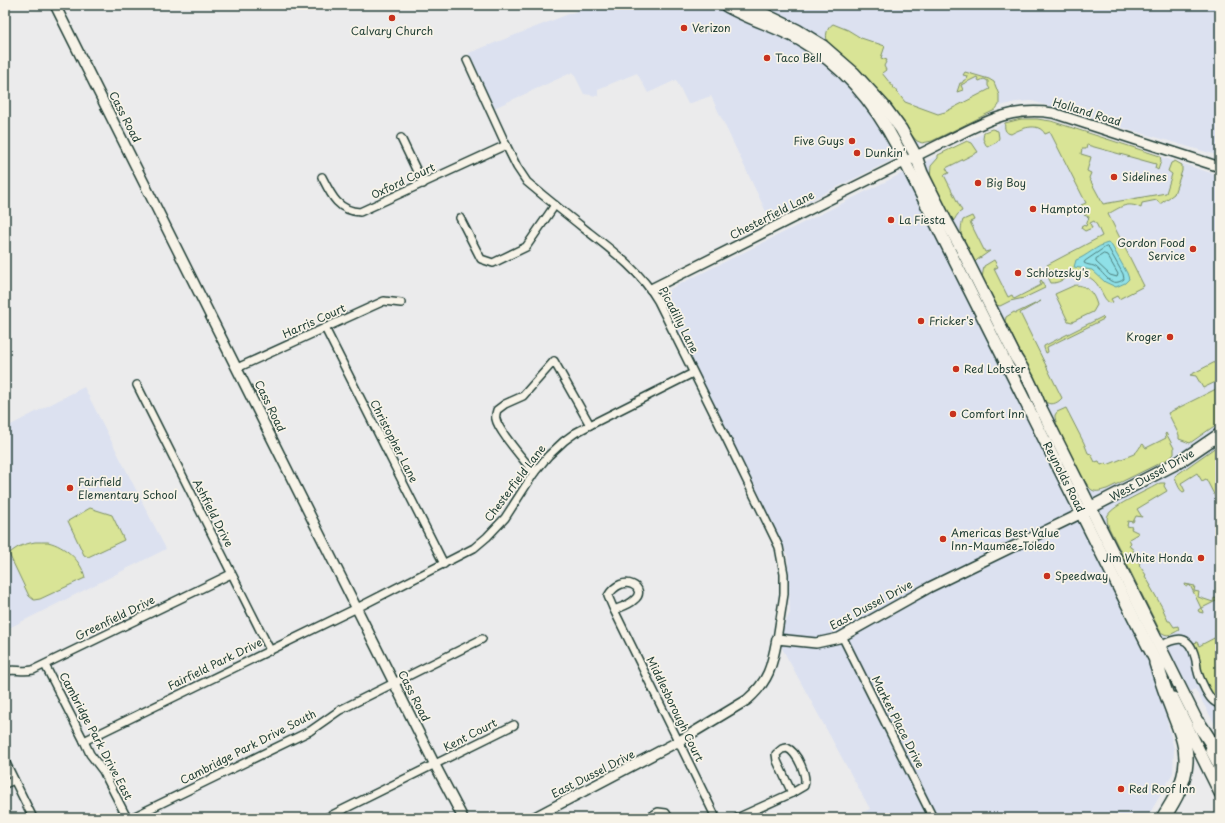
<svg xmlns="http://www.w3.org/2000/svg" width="1225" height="823" font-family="'Playpen Sans',sans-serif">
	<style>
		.built { fill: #dce1f0 }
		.green { fill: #d9e496; stroke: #7c9065 }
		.water { fill: #8fe0e7; stroke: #629f9f }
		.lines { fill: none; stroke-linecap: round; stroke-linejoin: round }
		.shore { stroke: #4c7e7c; stroke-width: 1 }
		.minor-casing { stroke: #1f3d34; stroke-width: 10 }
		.tertiary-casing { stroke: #1f3d34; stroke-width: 12 }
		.primary-casing { stroke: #1f3d34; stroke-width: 14 }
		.motorway-casing { stroke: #1f3d34; stroke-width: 16 }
		.minor { stroke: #f7f3e8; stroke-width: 7 }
		.tertiary { stroke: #f7f3e8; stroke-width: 9 }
		.primary { stroke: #f7f3e8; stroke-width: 11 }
		.motorway { stroke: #f7f3e8; stroke-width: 13 }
		.poi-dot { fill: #c8321e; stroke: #f7f3e8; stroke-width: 1.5 }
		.labels { text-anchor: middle; stroke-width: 3.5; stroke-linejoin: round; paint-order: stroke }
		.poi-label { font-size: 11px; fill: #1f3d34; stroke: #f7f3e8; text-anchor: start }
		.street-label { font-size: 11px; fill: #1f3d34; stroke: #f7f3e8 }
	</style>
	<rect width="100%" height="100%" fill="#ebebec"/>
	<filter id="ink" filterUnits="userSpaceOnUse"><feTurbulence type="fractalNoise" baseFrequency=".025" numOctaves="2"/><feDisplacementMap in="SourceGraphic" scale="8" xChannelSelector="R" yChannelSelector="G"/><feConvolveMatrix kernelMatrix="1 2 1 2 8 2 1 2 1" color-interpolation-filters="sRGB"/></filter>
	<g filter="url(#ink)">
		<g class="built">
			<path d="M 592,5 L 1220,5 L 1220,156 L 1032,101 L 1016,102 L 996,107 L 927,140 L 886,163 L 770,220 L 711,96 L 688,104 L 676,80 L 648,93 L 637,73 L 598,89 L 598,96 L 584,94 L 573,72 L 494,108 L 469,53 Z"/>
			<path d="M 1021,119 L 1037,119 L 1051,121 L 1220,176 L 1220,733 L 1195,689 L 1163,704 L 1174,749 L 1173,773 L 1147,818 L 852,818 L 870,809 L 777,639 L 790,613 L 788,557 L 771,519 L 665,307 L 664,297 L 670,289 L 961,144 L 1005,123 Z"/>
			<path d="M 84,387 L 166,549 L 5,630 L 5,428 Z"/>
		</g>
		<g class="green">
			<path d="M 833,24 L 848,30 L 861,38 L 885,46 L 881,58 L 887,60 L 884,66 L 886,70 L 882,73 L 905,102 L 938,114 L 945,112 L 990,89 L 988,86 L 988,81 L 984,79 L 979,81 L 977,77 L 961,85 L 963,90 L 957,92 L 960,83 L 962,83 L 964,80 L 966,80 L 967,76 L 963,75 L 965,72 L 989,79 L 994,82 L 999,95 L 999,105 L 995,110 L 932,141 L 922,143 L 917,141 L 828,44 C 825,37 826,28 833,24 Z"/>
			<path d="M 1021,119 L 1037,119 L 1051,121 L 1160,156 L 1161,161 L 1158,170 L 1155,168 L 1156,164 L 1087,145 L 1086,149 L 1082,149 L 1081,154 L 1091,157 L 1087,171 L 1091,173 L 1089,178 L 1103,204 L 1166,193 L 1172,174 L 1168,171 L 1171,163 L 1175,161 L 1182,165 L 1182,171 L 1174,194 L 1160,204 L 1157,200 L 1142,203 L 1141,208 C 1127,201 1121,207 1108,214 L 1144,286 L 1119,299 L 1117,296 L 1111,299 L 1113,302 L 1110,303 C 1100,298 1102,278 1081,275 C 1069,273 1061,284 1051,283 L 1048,277 L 1052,274 L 1047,265 L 1102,236 L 1097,225 L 1094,221 L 1090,223 L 1092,228 L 1085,231 L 1081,228 L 1082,225 L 1086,226 L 1089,217 L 1084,215 L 1089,212 L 1086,207 L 1083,208 L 1081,205 L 1086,203 L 1050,132 L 1045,134 C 1038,121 1020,129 1011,134 C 1005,133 1004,128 1005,123 Z"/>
			<path d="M 992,129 L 998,131 L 999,138 L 997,142 L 987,147 L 983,139 L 984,132 Z"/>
			<path d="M 967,141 L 972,143 L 978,152 L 946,168 L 949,173 L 944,175 L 962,211 C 956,214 956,219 952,222 L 930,179 L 931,166 L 938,158 L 938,155 Z"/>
			<path d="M 972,216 L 974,220 L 970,222 L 985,252 L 989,251 L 990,251 L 977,260 L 973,264 C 966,249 957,237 963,220 Z"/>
			<path d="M 994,260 L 998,267 L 994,269 L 1008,297 L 1012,295 L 1014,299 L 1041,285 L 1040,281 L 1041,280 L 1042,281 L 1045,288 L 1024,298 L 1010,301 L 1000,306 L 996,305 L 982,278 L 984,266 Z"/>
			<path d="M 1075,285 C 1088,285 1094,294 1097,305 L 1093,312 L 1072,322 L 1068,321 L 1055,294 Z"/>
			<path d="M 1041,301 L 1020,313 L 1062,398 C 1057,404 1050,406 1044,401 L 1005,321 L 1006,317 L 1014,312 L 1016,313 Z"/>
			<path d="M 1102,317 L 1104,319 L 1047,347 L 1048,352 L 1046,353 L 1044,348 L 1044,346 Z"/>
			<path d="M 1219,360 L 1220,380 L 1203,388 L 1196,376 L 1190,375 Z"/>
			<path d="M 1220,387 L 1220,422 L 1190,443 L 1179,439 L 1179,435 L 1168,413 Z"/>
			<path d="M 1066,408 L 1084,443 L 1088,453 L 1091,454 L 1095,462 L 1099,461 L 1101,465 L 1106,463 L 1107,465 L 1134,454 C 1139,451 1139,446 1143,444 L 1146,448 L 1166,438 L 1165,434 L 1166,433 L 1174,448 L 1174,454 L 1170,458 L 1107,489 C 1102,490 1097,493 1092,490 C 1084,485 1053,424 1055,415 L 1057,412 Z"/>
			<path d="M 1220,444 L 1220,506 L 1206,479 L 1202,481 L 1197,473 L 1181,483 L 1185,491 L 1183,492 C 1179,490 1176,481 1175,476 Z"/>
			<path d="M 1160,483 L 1165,483 L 1164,486 L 1167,491 L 1137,509 L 1142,517 L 1136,516 L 1133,522 L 1128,521 L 1127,526 L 1132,527 L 1131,529 L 1139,533 L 1129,539 L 1131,543 L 1129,545 L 1131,548 L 1132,548 L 1135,554 L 1134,555 L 1140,564 L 1139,565 L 1146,575 L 1145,576 L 1151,586 L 1150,586 L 1162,607 L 1168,621 L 1170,621 L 1174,627 L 1178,626 L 1179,630 C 1172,634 1167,638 1160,631 L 1109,528 C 1108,524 1106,519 1108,515 C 1113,505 1149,490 1160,483 Z"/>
			<path d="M 90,508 L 112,515 L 124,540 L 88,557 L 84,555 L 68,521 Z"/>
			<path d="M 35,542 C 39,542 44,542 48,542 C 65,546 82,561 85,578 L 40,599 L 34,600 L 29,596 L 9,554 C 17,546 25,544 35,542 Z"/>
			<path d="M 1185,584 L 1195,586 L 1194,591 L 1199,592 L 1198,597 L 1213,602 L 1214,598 L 1219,599 L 1220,596 L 1220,599 L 1202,608 L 1203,613 L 1199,612 L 1198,610 L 1201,608 L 1190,585 L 1186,587 Z"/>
			<path d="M 1220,635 L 1220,701 C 1211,696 1201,678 1200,668 C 1198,658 1199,653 1194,643 L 1197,642 L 1199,646 Z"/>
		</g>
		<path class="water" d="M 1108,243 L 1112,246 L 1127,273 L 1129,279 L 1125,283 L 1116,287 L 1105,282 L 1092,270 L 1074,267 L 1076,260 C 1087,256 1096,246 1108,243 Z"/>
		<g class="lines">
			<g class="shore">
				<path d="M 1107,247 L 1109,249 L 1123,274 L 1124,279 C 1110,290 1104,271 1094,266 C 1091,265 1087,265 1084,263 L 1085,261 L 1104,248 Z"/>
				<path d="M 1104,254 L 1107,255 L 1118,274 L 1117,277 L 1110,275 L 1096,262 L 1096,259 Z"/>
			</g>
			<defs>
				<g id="minor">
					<path d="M 467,60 L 506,145 L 517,167 L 527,182 C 546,198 566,214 586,230 C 613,251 641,272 658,301 L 727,440 L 779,547 L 784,574 L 784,594 L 777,639"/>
					<path d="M 401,138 L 423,184"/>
					<path d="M 322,177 C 331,195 338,211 360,212 L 506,145"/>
					<path d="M 460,218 L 481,259 L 493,263 L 526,247 L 555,205"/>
					<path d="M 325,328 L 444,564"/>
					<path d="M 237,368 L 384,301 L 401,303"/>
					<path d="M 137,385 L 270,650"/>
					<path d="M 534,473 C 526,462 498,431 496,419 C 495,416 496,413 497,410 L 505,404 L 523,396 L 554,361 L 590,425"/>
					<path d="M 614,610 C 621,607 629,605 634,600 C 649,589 623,571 608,596 L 614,610 L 716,818"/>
					<path d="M 842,636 L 933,818"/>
					<path d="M 1160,646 C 1177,637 1189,634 1195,657 C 1197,662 1196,667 1198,672 C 1199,678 1203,684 1205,689 C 1209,696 1212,702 1220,704"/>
					<path d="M 45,665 L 84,741 L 90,754 L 103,771 L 127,818"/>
					<path d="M 5,671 C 14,669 23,672 33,670 L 231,574"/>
					<path d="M 84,741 L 357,608 L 474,548 L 487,537 L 505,518 L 534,473 L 548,456 L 564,441 L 575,433 L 590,425 L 693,373"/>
					<path d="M 787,748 C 797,752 808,776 804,786 L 792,793 L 777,761 L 776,754 L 782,749 Z"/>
					<path d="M 5,761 L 33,818"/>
					<path d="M 5,784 L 14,780"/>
					<path d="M 131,818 L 310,731 L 340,710 L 482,639"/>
					<path d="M 326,818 L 514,725"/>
					<path d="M 651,818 L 653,815 L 658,812 L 666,813 L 669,818"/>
					<path d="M 737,818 L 792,793"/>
				</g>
				<g id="tertiary">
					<path d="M 55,5 L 435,765 L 463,818"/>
					<path d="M 651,289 L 940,144 C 980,125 1006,106 1053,113 L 1220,167"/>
					<path d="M 533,818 L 679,741 L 747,700 C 769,681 772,666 777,639 L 816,643 L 839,638 L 930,587 L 1082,513"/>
				</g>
				<g id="primary">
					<path d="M 725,5 C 748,19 776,26 800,40 C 843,65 875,104 898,148 L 1160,670"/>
					<path d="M 741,5 L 764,14 L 797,30 L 823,46 L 854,73 L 884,106 L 901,129 L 916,156 L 922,173 L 945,219 L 960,246 L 1016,358 C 1027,374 1034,390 1041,408 L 1202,731"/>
					<path d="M 1084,511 L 1179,462 L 1220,434"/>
					<path d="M 1173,698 L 1220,793"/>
					<path d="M 1211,750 L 1220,767"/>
				</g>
				<g id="motorway">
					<path d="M 1156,663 C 1161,679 1166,694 1172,709 C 1178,726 1187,744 1186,762 C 1185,783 1174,801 1163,818"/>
					<path d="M 1199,724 L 1220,756"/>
				</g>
			</defs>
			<use href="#minor" class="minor-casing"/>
			<use href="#tertiary" class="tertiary-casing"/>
			<use href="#primary" class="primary-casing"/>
			<use href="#motorway" class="motorway-casing"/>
			<use href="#minor" class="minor"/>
			<use href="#tertiary" class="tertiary"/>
			<use href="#primary" class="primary"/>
			<use href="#motorway" class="motorway"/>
		</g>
	</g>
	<g class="poi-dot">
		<circle cx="392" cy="18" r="4"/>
		<circle cx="684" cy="28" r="4"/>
		<circle cx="767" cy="58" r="4"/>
		<circle cx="852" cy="141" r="4"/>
		<circle cx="857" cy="153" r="4"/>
		<circle cx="1114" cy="177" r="4"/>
		<circle cx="978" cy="183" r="4"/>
		<circle cx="1033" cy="209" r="4"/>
		<circle cx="891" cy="220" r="4"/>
		<circle cx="1193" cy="249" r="4"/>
		<circle cx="1018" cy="273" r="4"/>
		<circle cx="921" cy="321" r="4"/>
		<circle cx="1170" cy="337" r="4"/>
		<circle cx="956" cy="369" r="4"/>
		<circle cx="953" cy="414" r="4"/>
		<circle cx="70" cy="488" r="4"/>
		<circle cx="943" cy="539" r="4"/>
		<circle cx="1201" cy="558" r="4"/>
		<circle cx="1047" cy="576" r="4"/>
		<circle cx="1121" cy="789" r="4"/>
	</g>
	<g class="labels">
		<g class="poi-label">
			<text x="692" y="32">Verizon</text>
			<text x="392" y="35" text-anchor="middle">Calvary Church</text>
			<text x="775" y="62">Taco Bell</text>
			<text x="844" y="145" text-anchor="end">Five Guys</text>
			<text x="865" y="157">Dunkin'</text>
			<text x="1122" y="181">Sidelines</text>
			<text x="986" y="187">Big Boy</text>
			<text x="1041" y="213">Hampton</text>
			<text x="899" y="224">La Fiesta</text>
			<text x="1185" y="247" text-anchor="end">Gordon Food<tspan x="1185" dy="13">Service</tspan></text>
			<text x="1026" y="277">Schlotzsky's</text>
			<text x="929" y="325">Fricker's</text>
			<text x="1162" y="341" text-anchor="end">Kroger</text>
			<text x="964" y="373">Red Lobster</text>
			<text x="961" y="418">Comfort Inn</text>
			<text x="78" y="486">Fairfield<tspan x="78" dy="13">Elementary School</tspan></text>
			<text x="951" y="537">Americas Best Value<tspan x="951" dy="13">Inn-Maumee-Toledo</tspan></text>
			<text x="1193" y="562" text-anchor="end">Jim White Honda</text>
			<text x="1055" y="580">Speedway</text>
			<text x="1129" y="793">Red Roof Inn</text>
		</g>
		<g class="street-label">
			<text transform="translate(1087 112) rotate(17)" y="4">Holland Road</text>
			<text transform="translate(125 117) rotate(63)" y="4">Cass Road</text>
			<text transform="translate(403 181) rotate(-25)" y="4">Oxford Court</text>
			<text transform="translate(772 215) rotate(-27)" y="4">Chesterfield Lane</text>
			<text transform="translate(679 320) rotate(63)" y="4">Picadilly Lane</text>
			<text transform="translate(314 321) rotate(-24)" y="4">Harris Court</text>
			<text transform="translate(270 406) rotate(64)" y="4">Cass Road</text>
			<text transform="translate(394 441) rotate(63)" y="4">Christopher Lane</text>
			<text transform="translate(1152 475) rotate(-29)" y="4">West Dussel Drive</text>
			<text transform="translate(1064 477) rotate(63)" y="4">Reynolds Road</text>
			<text transform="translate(515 483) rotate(-53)" y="4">Chesterfield Lane</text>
			<text transform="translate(213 513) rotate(63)" y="4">Ashfield Drive</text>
			<text transform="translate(871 605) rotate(-28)" y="4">East Dussel Drive</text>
			<text transform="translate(115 618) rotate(-26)" y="4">Greenfield Drive</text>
			<text transform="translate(215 664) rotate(-26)" y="4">Fairfield Park Drive</text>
			<text transform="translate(414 696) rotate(63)" y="4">Cass Road</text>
			<text transform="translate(675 709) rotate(64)" y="4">Middlesborough Court</text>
			<text transform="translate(898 722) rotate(63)" y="4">Market Place Drive</text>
			<text transform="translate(470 735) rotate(-27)" y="4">Kent Court</text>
			<text transform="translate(96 736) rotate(62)" y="4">Cambridge Park Drive East</text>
			<text transform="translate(248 747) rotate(-27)" y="4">Cambridge Park Drive South</text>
			<text transform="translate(593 774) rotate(-27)" y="4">East Dussel Drive</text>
		</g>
	</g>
	<rect width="1225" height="823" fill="none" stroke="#f7f3e8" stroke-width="20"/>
	<rect x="10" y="10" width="1205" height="803" fill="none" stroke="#1f3d34" stroke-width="1.5" filter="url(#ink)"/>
</svg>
